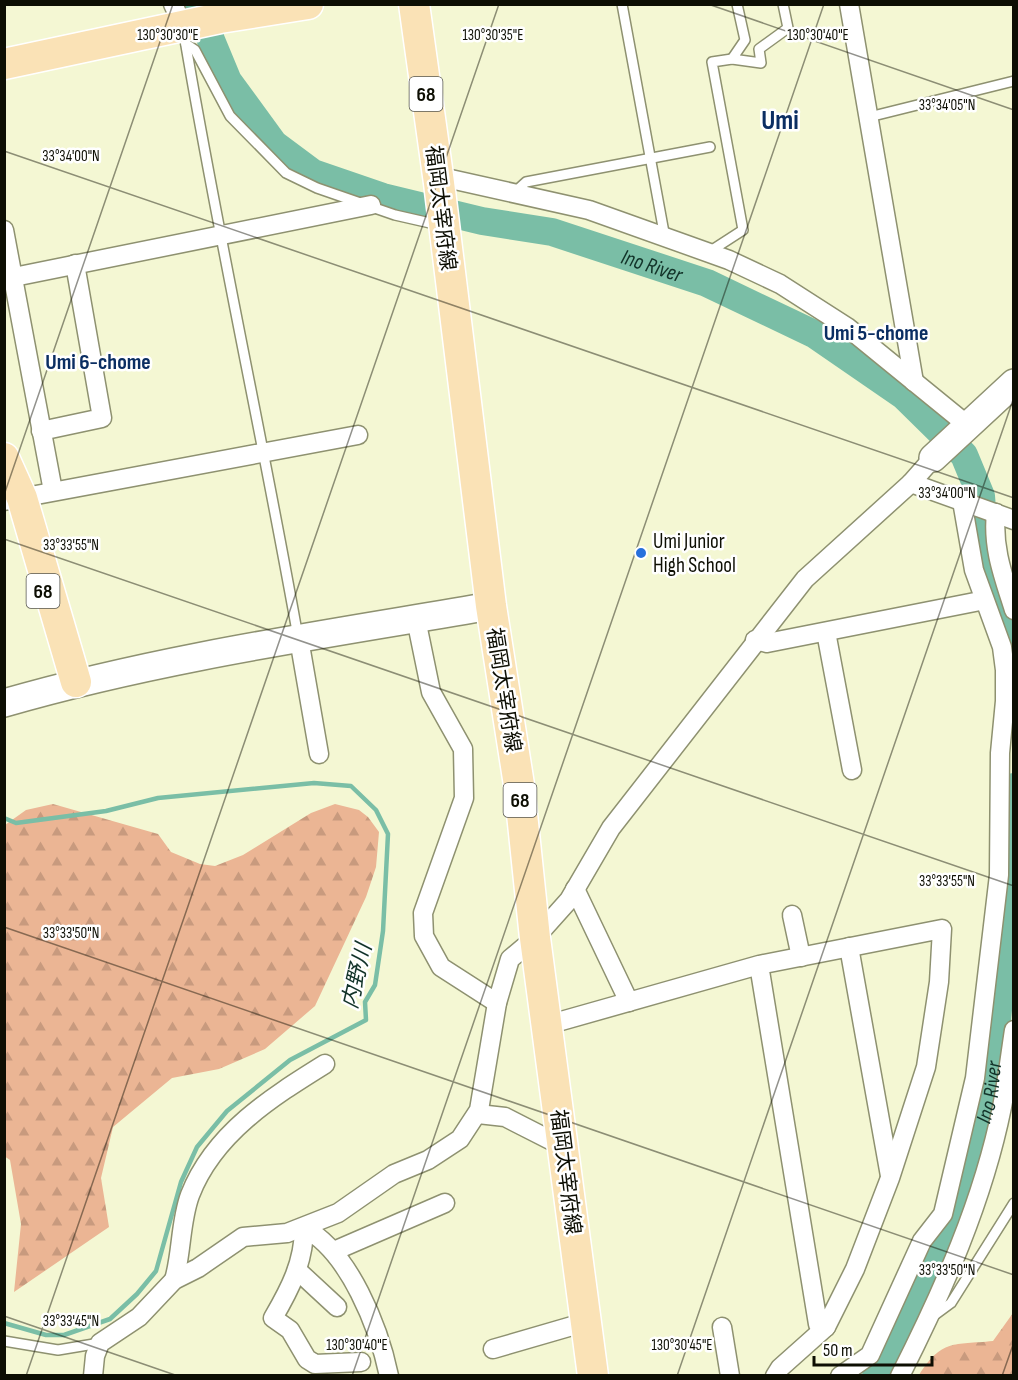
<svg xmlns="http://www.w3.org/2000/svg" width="1018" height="1380" font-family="'Sofia Sans Condensed','Noto Sans JP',sans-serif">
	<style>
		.forest { fill: url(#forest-firs) }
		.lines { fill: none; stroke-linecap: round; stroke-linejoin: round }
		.stream { stroke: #7abea6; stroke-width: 4.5 }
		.river { stroke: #7abea6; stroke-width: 28 }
		.lane-casing { stroke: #8e9170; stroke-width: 12 }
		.street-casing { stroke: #8e9170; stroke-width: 21 }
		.secondary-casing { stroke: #8e9170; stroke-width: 30 }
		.primary-casing { stroke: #fff; stroke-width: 33 }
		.lane { stroke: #fff; stroke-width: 9 }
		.street { stroke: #fff; stroke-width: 18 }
		.secondary { stroke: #fff; stroke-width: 27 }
		.primary { stroke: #fae2b6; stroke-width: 30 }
		.ticks { fill: none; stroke: #0d0e03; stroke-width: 1.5; stroke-opacity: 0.45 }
		.poi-dot { fill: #2770dc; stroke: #fff; stroke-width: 2 }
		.labels { text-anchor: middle; stroke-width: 5; stroke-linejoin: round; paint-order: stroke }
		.shield { fill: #fff; stroke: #56564f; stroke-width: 1.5 }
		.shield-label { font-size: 20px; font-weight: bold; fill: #0d0e03 }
		.street-label { font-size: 21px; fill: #0d0e03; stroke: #fff }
		.poi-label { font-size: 21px; fill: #0d0e03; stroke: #fff; text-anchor: start }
		.water-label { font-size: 22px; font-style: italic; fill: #123329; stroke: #fff }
		.neighbourhood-label { font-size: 22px; font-weight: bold; fill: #0b2e62; stroke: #fff }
		.district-label { font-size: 27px; font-weight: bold; fill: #0b2e62; stroke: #fff }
		.ticks-label { font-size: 15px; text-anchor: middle; fill: #0d0e03; stroke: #fff; stroke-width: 5; stroke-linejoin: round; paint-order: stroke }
	</style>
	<defs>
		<pattern id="forest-firs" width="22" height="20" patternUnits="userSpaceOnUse" patternTransform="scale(1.5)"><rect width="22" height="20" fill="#ebb594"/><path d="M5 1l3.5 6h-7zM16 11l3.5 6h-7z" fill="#c89a7e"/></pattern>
	</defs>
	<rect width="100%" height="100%" fill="#f4f7d3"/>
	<g class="forest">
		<path d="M 53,804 L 158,834 L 171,852 L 200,864 L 215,866 L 243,855 L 311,813 L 335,804 L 359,810 L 368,817 L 379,832 L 376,867 L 366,897 L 315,1006 L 265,1049 L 219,1069 L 172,1078 L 113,1127 L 101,1178 L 109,1227 L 14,1292 L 21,1224 L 10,1160 L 4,1156 L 5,825 L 26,810 Z"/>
		<path d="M 1013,1313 L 1013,1375 L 919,1375 C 942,1339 953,1345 993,1341 Z"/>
	</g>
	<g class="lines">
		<path class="stream" d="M 4,818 L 16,823 L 106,811 L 158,798 L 314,783 L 351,786 L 376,810 L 388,834 L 383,931 L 375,985 L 365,1002 L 366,1020 L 290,1060 L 227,1111 L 197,1147 L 181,1182 L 156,1271 L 137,1294 L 110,1319 L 64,1335 L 46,1335 L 4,1323"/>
		<g class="river">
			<path id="s1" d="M 196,4 L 228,81 L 274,144 L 313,173 L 383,197 L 482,221 L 552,232 L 707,283 L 814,334 L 904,396 L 964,455 L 981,496 L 984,534 L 996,594 L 1014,640"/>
			<path id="s2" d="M 876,1376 L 887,1365 L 954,1217 L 990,1096 L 1010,881 L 1009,846 L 1014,787"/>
		</g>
		<defs>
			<g id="lane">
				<path d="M 622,4 L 665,238"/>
				<path d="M 737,4 L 745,40 L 732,59 L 761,63 L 759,49 L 788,28 L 783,4"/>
				<path d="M 183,28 C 217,232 262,434 298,637"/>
				<path d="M 186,44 L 195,50 L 230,116 L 286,173 L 317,188 L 395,215 L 439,225"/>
				<path d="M 869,117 L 1014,81"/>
				<path d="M 515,192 L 526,182 L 710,147"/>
				<path d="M 709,252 L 743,230 L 712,62 L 732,59"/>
				<path d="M 932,1317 L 951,1303 L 1014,1203"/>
				<path d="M 4,1341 L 58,1350 L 100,1343"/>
			</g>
			<g id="street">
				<path d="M 173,4 L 183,26"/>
				<path d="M 849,4 L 914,382"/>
				<path d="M 437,176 L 589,210 L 729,260 L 780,284 L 847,327 L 966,424"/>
				<path d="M 4,230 L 53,491"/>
				<path d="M 4,279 L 371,205"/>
				<path d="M 41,431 L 102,418 L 75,264"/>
				<path d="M 911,483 L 1014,520"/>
				<path d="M 4,501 L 358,435"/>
				<path d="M 996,513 C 992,548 1004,578 1014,610"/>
				<path d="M 416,619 L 431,692 L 463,749 L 464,798 L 423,913 L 424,936 L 441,967 L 497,1003"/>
				<path d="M 826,632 L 852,770"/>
				<path d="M 299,639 L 319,754"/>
				<path d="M 755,640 L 767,643 L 980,601"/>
				<path d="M 575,889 L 629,1002"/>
				<path d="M 792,915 L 801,957"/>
				<path d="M 849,947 L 890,1176"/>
				<path d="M 547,1025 L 759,965 L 942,929 L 939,982 L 926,1067 L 890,1178 L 855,1269 L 826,1327 L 818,1324 L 759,965"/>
				<path d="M 478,1114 L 505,1117 L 554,1142 L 562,1142"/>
				<path d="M 334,1251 L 445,1203"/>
				<path d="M 297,1270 L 337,1307"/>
				<path d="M 174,1280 C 182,1253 180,1222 190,1195 C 214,1133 272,1097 325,1064"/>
				<path d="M 722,1327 L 730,1376"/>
				<path d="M 493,1349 L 586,1322"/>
				<path d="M 361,1362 L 315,1364 L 307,1359 L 290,1330 L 273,1318 C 290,1289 304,1262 304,1228 C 349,1251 379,1328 389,1376"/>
				<path d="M 93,1376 L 95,1356 L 100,1343 L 139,1317 L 174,1280 L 198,1268 L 243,1237 L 287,1233 L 338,1213 L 394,1174 L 428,1160 L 460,1139 L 479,1110 L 497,1003 L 510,959 L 535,938 L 569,900 L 611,828 L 805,579 L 911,483 L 933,458"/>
				<path d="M 775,1376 L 780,1368 L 826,1327"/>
				<path d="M 840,1376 L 870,1355 L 922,1241 L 943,1214 L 975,1078 L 999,875 L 1000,753 L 1005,701 L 1005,670 L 1002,647 L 974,570 L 962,501"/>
				<path d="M 900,1376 C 943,1291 983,1201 1002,1107 C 1007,1082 1010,1056 1014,1030"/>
			</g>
			<g id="secondary">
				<path d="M 933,458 L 1014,383"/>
				<path d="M 4,703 C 163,657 328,634 491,606"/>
			</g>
			<g id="primary">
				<path d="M 414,4 L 439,183 L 491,606 L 519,785 L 535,938 L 593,1376"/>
				<path d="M 4,64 L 220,18 L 308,4"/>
				<path d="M 4,458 L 22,498 L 76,682"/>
			</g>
		</defs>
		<use href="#lane" class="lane-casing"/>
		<use href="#street" class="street-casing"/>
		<use href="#secondary" class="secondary-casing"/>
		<use href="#primary" class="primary-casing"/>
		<use href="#lane" class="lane"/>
		<use href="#street" class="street"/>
		<use href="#secondary" class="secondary"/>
		<use href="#primary" class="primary"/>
	</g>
	<path class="ticks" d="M 708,4 L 1014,110M 4,151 L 1014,498M 4,495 L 173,4M 4,539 L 1014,886M 4,927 L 1014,1275M 4,1316 L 178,1376M 26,1376 L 499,4M 352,1376 L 824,4M 677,1376 L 1014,397M 1002,1376 L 1014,1342"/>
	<circle class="poi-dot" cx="641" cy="553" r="6"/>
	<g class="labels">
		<g class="shield">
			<rect x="409.5" y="77" width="33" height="34" rx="4.5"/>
			<rect x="26.5" y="574" width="33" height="34" rx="4.5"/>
			<rect x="503.5" y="783" width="33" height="34" rx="4.5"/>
		</g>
		<g class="shield-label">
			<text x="426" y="101">68</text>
			<text x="43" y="598">68</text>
			<text x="520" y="807">68</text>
		</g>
		<g class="street-label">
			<text transform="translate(441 208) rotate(83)" y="7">福岡太宰府線</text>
			<text transform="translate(504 690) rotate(81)" y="7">福岡太宰府線</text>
			<text transform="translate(566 1172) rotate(83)" y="7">福岡太宰府線</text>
		</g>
		<g class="poi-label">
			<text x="653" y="548">Umi Junior<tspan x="653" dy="24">High School</tspan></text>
		</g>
		<g class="water-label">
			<text dy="8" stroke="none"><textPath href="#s1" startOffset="562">Ino River</textPath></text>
			<text transform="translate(356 976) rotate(-77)" y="8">内野川</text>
			<text dy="8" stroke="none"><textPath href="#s2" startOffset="308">Ino River</textPath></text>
		</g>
		<g class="neighbourhood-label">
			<text x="876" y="340">Umi 5-chome</text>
			<text x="98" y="369">Umi 6-chome</text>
		</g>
		<g class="district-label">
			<text x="780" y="129">Umi</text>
		</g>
	</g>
	<g class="ticks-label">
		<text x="168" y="40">130°30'30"E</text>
		<text x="493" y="40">130°30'35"E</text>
		<text x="818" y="40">130°30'40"E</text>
		<text x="947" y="110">33°34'05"N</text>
		<text x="71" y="161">33°34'00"N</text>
		<text x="947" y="498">33°34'00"N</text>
		<text x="71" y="550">33°33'55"N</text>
		<text x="947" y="886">33°33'55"N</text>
		<text x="71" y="938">33°33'50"N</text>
		<text x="947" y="1275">33°33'50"N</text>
		<text x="71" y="1326">33°33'45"N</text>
		<text x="357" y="1350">130°30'40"E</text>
		<text x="682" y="1350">130°30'45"E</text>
	</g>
	<rect width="1018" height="1380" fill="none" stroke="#0d0e03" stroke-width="12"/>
	<path d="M814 1356v9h118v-9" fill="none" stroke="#0d0e03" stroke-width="3"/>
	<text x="823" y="1356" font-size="18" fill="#0d0e03" stroke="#ffffff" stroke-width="4.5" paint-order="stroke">50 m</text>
</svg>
